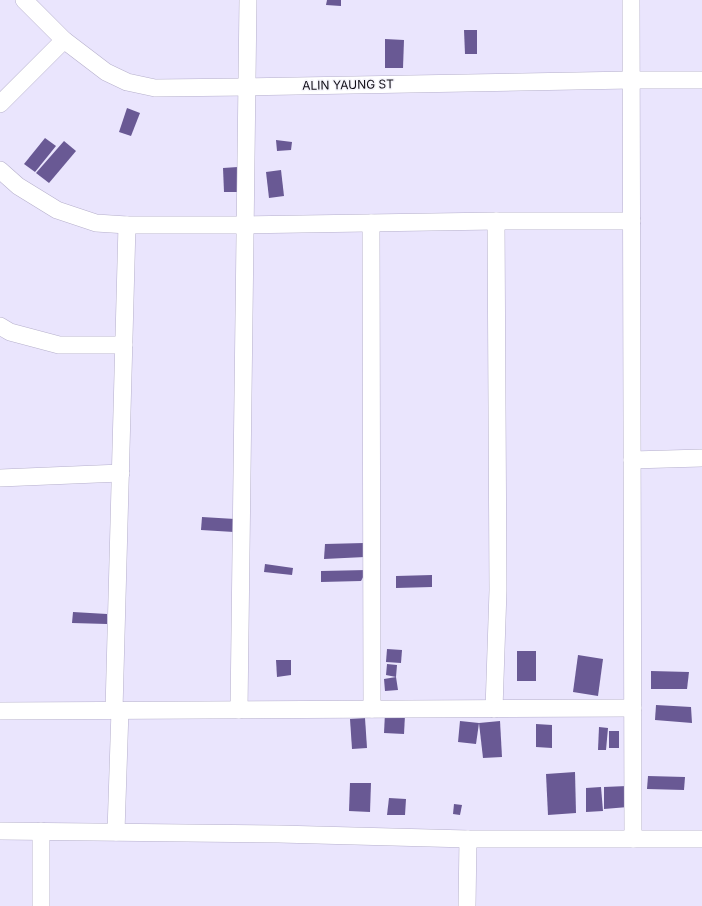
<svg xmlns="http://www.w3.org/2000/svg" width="702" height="906" font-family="Inter,sans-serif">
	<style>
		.building { fill: #695994 }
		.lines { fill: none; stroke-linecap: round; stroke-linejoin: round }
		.minor-casing { stroke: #b6b0cc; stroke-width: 18 }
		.minor { stroke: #fff; stroke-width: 17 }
		.labels { text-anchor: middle; stroke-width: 3; stroke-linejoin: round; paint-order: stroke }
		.street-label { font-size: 12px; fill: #0f0c16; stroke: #f6f5fb }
	</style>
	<rect width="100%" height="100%" fill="#eae5fd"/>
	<g class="building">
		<path d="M 327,0 L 341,0 L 341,6 L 326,5 Z"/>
		<path d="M 464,30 L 477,30 L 477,54 L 465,54 Z"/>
		<path d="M 385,39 L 404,40 L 403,68 L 385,68 Z"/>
		<path d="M 127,108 L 140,113 L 131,136 L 119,132 Z"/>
		<path d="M 45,138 L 56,146 L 35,172 L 24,164 Z"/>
		<path d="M 276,140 L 292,142 L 291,150 L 277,151 Z"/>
		<path d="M 64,141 L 76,151 L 49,183 L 36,173 Z"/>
		<path d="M 238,167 L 237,192 L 224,192 L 223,168 Z"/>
		<path d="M 281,170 L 284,196 L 269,198 L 266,172 Z"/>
		<path d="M 202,517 L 235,519 L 234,532 L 201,530 Z"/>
		<path d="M 364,543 L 365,557 L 324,559 L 325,544 Z"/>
		<path d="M 265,564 L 293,568 L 292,575 L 264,572 Z"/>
		<path d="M 367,570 L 361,581 L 321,582 L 321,571 Z"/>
		<path d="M 432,575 L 432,587 L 396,588 L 396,576 Z"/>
		<path d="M 73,612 L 107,614 L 107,624 L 72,623 Z"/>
		<path d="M 387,649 L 402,650 L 401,663 L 386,662 Z"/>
		<rect x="517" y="651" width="19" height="30"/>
		<path d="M 578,655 L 603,659 L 598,696 L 573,692 Z"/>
		<path d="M 276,660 L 291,660 L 291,675 L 277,677 Z"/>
		<path d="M 387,664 L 397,665 L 396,677 L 398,690 L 385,691 L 384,679 L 396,677 L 386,675 Z"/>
		<path d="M 651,671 L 689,672 L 687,689 L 651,689 Z"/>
		<path d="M 656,705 L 691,707 L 692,723 L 655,720 Z"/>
		<path d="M 385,713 L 405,715 L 404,734 L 384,733 Z"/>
		<path d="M 365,718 L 367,748 L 352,749 L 350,719 Z"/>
		<path d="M 460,721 L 479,723 L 476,744 L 458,742 Z"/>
		<path d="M 500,721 L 502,757 L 483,758 L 479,723 Z"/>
		<path d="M 536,724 L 552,725 L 552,748 L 536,747 Z"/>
		<path d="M 599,727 L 608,728 L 606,750 L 598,750 Z"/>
		<rect x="609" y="731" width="10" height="17"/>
		<path d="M 575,772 L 576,813 L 548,815 L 546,774 Z"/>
		<path d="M 648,776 L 685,777 L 684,790 L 647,789 Z"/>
		<path d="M 350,783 L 371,783 L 370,812 L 349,811 Z"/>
		<path d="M 627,786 L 628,807 L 604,809 L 604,787 Z"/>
		<path d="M 601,787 L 603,811 L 586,812 L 586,788 Z"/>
		<path d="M 389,798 L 406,799 L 405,815 L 387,815 Z"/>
		<path d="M 454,804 L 462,805 L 460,815 L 453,814 Z"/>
	</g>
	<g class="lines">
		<defs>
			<g id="minor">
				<path d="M 24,0 L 64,40 L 106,72 L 127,82 L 155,88 L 247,87 L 631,80 L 702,80"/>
				<path d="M 631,0 L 633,839"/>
				<path d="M 0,104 L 64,40"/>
				<path d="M 0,170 L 18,186 L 57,210 L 96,223 L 127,225 L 245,225 L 496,221 L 632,221"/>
				<path d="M 371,223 L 372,709"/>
				<path d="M 0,326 L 10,332 L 59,345 L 124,345"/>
				<path d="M 632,460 L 702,458"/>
				<path d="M 0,478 L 121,473"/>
				<path d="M 494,709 L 498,590 L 496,221"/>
				<path d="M 114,710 L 127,225"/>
				<path d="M 239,710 L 248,0"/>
				<path d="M 0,711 L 633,708"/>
				<path d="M 0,831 L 279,834 L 468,839 L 702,839"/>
				<path d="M 116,832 L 120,710"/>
				<path d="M 41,906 L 41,831"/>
				<path d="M 467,906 L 468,839"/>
			</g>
		</defs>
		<use href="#minor" class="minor-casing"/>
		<use href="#minor" class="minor"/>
	</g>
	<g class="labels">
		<g class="street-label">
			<text transform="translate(348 85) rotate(-1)" y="4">ALIN YAUNG ST</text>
		</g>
	</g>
</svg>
